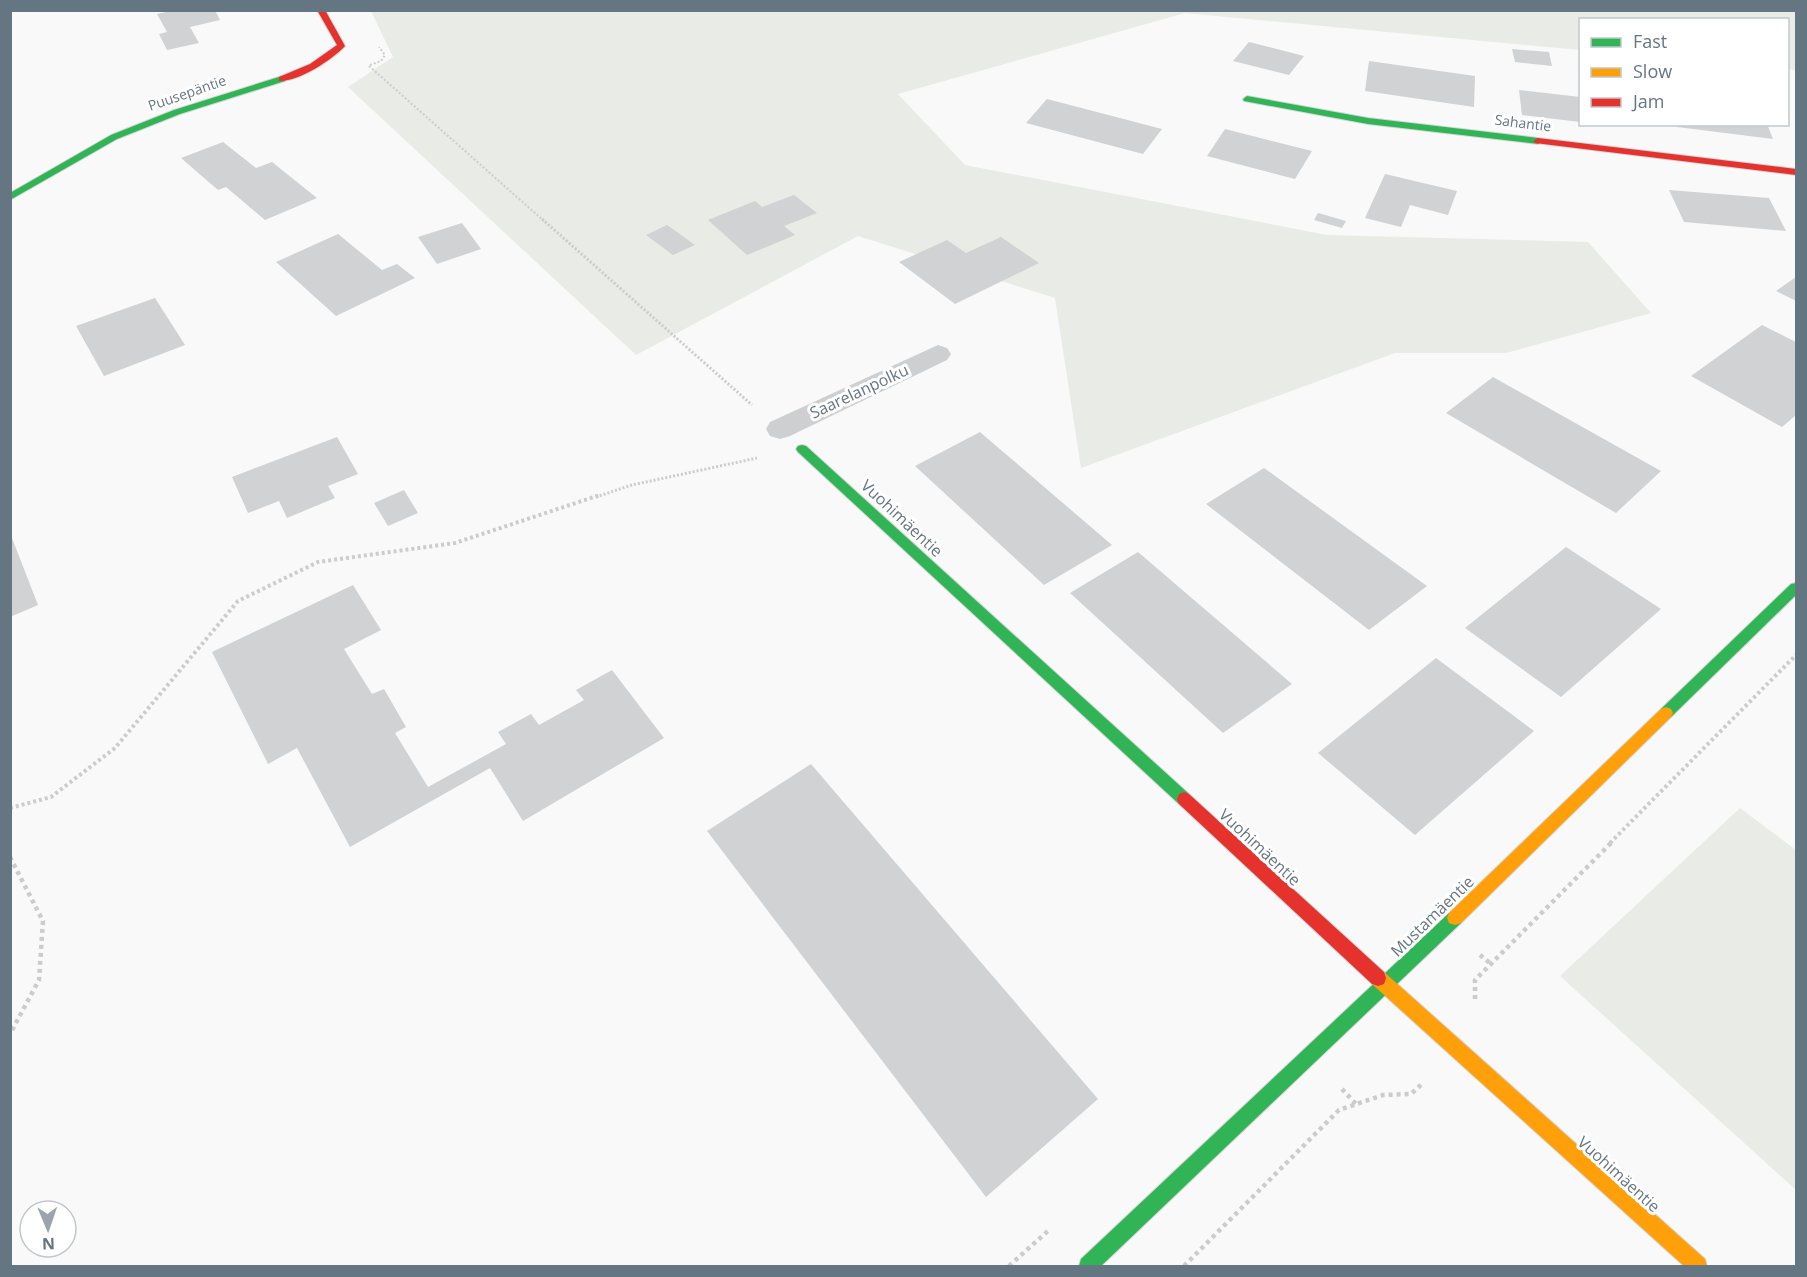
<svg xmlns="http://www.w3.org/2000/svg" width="1807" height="1277" font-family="'Open Sans',sans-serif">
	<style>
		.green { fill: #e8ebe6 }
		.building { fill: #d0d2d3 }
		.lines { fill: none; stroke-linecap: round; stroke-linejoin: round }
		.fast-casing { stroke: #d5d6d7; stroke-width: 2 }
		.slow-casing { stroke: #d5d6d7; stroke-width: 2 }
		.jam-casing { stroke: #d5d6d7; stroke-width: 2 }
		.path-far3 { stroke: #cbcccd; stroke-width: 2; stroke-dasharray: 2 2; stroke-linecap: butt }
		.path-far2 { stroke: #cbcccd; stroke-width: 3; stroke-dasharray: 2 2; stroke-linecap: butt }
		.path-far1 { stroke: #cbcccd; stroke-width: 4; stroke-dasharray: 3 3; stroke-linecap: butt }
		.path { stroke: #cbcccd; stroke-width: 4.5; stroke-dasharray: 4 4; stroke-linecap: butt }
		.street { fill: #cecfd0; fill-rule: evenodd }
		.fast { fill: #30b455; fill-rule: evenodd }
		.slow { fill: #ff9f0a; fill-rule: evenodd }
		.jam { fill: #e5322d; fill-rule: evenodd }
		.labels { text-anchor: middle; stroke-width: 6; stroke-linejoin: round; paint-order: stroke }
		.far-street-label { font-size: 14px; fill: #657683; stroke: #fff }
		.street-label { font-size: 16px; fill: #657683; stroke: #fff }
	</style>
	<rect width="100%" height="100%" fill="#f9f9f9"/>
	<g class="green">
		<path d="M 371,11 L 1796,11 L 1796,70 L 1788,69 L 1788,20 L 1580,20 L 1580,50 L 1185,13 L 898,94 L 965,165 L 1327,235 L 1588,242 L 1651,313 L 1506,353 L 1395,353 L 1081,468 L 1055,298 L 858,236 L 636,355 L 348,87 L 393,57 Z"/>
		<path d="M 1740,808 L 1796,850 L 1796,1190 L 1560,976 Z"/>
	</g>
	<g class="building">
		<path d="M 175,10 L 215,10 L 220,20 L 190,27 L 199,43 L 167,50 L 159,34 L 167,32 L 157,14 Z"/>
		<path d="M 1249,42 L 1304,56 L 1289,75 L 1233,61 Z"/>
		<path d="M 1512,49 L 1549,52 L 1552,66 L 1515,62 Z"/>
		<path d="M 1369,61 L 1475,76 L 1474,107 L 1365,91 Z"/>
		<path d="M 1519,90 L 1580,97 L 1580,122 L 1522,115 Z"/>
		<path d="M 1047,99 L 1162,129 L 1143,154 L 1026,123 Z"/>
		<path d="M 1676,124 L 1767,124 L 1773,139 L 1677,127 Z"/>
		<path d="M 1225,129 L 1312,151 L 1295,179 L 1207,156 Z"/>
		<path d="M 223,142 L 256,168 L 272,162 L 317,198 L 265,220 L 226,187 L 218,190 L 181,158 Z"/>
		<path d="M 1385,174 L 1457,191 L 1448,215 L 1410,205 L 1401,227 L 1365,218 Z"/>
		<path d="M 1669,190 L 1769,198 L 1786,231 L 1684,222 Z"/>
		<path d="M 794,195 L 817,213 L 784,226 L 795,235 L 747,255 L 708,220 L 755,201 L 762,207 Z"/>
		<path d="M 1318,213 L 1346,221 L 1342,228 L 1314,220 Z"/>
		<path d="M 462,223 L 481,249 L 437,264 L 418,237 Z"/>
		<path d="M 667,225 L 695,245 L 673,255 L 646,235 Z"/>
		<path d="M 338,234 L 382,270 L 397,264 L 415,278 L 336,316 L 276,262 Z"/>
		<path d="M 1001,237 L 1039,263 L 955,304 L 899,262 L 947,240 L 966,253 Z"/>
		<path d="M 1796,277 L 1796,301 L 1776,291 Z"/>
		<path d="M 155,298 L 185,345 L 104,376 L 76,326 Z"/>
		<path d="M 1762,325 L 1796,342 L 1796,415 L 1782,427 L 1691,376 Z"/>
		<path d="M 1493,377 L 1661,471 L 1616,513 L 1446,413 Z"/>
		<path d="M 980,432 L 1112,545 L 1044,585 L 915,466 Z"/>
		<path d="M 337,437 L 358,474 L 328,486 L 335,498 L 287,518 L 279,501 L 248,513 L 232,477 Z"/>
		<path d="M 1264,468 L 1427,586 L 1369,630 L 1206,504 Z"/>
		<path d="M 404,490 L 418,513 L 388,526 L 374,503 Z"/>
		<path d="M 10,533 L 38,605 L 10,617 Z"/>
		<path d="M 1566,547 L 1661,609 L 1561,697 L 1465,628 Z"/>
		<path d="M 1138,552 L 1292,684 L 1223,733 L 1070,593 Z"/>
		<path d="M 353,585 L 381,630 L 344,649 L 372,694 L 384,689 L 406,727 L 395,733 L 428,787 L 506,744 L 498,732 L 531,714 L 539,725 L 584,700 L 576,690 L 612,670 L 664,738 L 523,821 L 490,768 L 350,847 L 297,748 L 268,764 L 212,652 Z"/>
		<path d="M 1436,658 L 1534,731 L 1415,835 L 1318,753 Z"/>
		<path d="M 811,764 L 1098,1099 L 986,1197 L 707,831 Z"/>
	</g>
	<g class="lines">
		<defs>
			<g id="fast">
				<path d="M 282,76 L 286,79 L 285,81 L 180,114 L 117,139 L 10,200 L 10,193 L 111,135 L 174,110 Z"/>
				<path d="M 1247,96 L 1368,118 L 1538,138 L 1543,141 L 1538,144 L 1368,124 L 1244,101 L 1243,99 Z"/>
				<path d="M 802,445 L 806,446 L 1189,794 L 1191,799 L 1189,804 L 1184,806 L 1179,804 L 798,452 L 796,449 L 798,446 Z"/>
				<path d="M 1796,583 L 1796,595 L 1671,717 L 1666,719 L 1661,717 L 1659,713 L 1661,709 L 1791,584 Z"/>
				<path d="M 1455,911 L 1461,913 L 1463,918 L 1461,923 L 1101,1266 L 1079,1266 L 1081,1259 L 1449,913 Z"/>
			</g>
			<g id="slow">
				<path d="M 1666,707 L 1671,709 L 1673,713 L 1671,717 L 1461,923 L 1455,925 L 1449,923 L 1447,918 L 1449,913 L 1661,709 Z"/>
				<path d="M 1378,970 L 1384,972 L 1705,1259 L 1707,1266 L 1684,1266 L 1372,984 L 1370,978 L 1372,972 Z"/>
			</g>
			<g id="jam">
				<path d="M 317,10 L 325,10 L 345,46 C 332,60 298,82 279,81 L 279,77 L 310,64 L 337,45 Z"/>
				<path d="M 1538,138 L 1796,169 L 1796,175 L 1535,143 L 1533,141 Z"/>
				<path d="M 1184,792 L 1189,794 L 1384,972 L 1386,978 L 1384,984 L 1378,986 L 1372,984 L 1179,804 L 1177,799 L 1179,794 Z"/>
			</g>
		</defs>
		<use href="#fast" class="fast-casing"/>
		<use href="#slow" class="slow-casing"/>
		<use href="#jam" class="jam-casing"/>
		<g class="path-far3">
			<path d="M 370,65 L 381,61 L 385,55 L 379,47"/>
			<path d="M 369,66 L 544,221"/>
		</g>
		<g class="path-far2">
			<path d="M 542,219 L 752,405"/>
			<path d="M 596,497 L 632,485 L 757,458"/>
		</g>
		<g class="path-far1">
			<path d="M 10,808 L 51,797 L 115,748 L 238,601 L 318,562 L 455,543 L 600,495"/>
			<path d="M 1610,843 L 1796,655"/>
		</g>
		<g class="path">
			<path d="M 10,857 L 43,921 L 39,980 L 10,1034"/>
			<path d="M 1480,955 L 1491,964"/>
			<path d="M 1475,999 L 1475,980 L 1612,842"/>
			<path d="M 1342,1089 L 1356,1104"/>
			<path d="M 1009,1266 L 1049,1230"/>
			<path d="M 1184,1266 L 1339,1110 L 1383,1095 L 1411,1094 L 1423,1083"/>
		</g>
		<path class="street" d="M 938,345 L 947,348 L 951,354 L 947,360 L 790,436 L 780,439 L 770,436 L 766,429 L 770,422 Z"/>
		<use href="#fast" class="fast"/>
		<use href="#slow" class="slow"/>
		<use href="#jam" class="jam"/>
	</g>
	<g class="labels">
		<g class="far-street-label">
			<text transform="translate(187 93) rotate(-19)" y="5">Puusepäntie</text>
			<text transform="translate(1523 123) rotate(7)" y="5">Sahantie</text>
		</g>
		<g class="street-label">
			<text transform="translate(859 391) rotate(-25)" y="6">Saarelanpolku</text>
			<text transform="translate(902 518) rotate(43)" y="6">Vuohimäentie</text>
			<text transform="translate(1260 847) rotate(43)" y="6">Vuohimäentie</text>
			<text transform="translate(1432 916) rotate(-44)" y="6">Mustamäentie</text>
			<text transform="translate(1619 1174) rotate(42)" y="6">Vuohimäentie</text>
		</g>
	</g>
	<rect width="1807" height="1277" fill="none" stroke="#657683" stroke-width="24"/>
	<rect x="1579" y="18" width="210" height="108" fill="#ffffff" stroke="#c1c8cd" stroke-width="1.5"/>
	<rect x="1591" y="38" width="30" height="9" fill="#30b455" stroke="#c1c8cd" stroke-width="1.5"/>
	<text x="1633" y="48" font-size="18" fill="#657683">Fast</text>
	<rect x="1591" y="68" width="30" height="9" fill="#ff9f0a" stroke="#c1c8cd" stroke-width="1.5"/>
	<text x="1633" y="78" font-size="18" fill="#657683">Slow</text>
	<rect x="1591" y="98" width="30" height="9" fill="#e5322d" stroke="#c1c8cd" stroke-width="1.5"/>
	<text x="1633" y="108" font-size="18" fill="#657683">Jam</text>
	<g transform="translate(48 1229) rotate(178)"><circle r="28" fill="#ffffff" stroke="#c1c8cd" stroke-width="1.5"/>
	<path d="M0-4.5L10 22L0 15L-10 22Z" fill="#99a4ac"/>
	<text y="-9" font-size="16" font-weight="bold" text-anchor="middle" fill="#657683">N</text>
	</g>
</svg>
